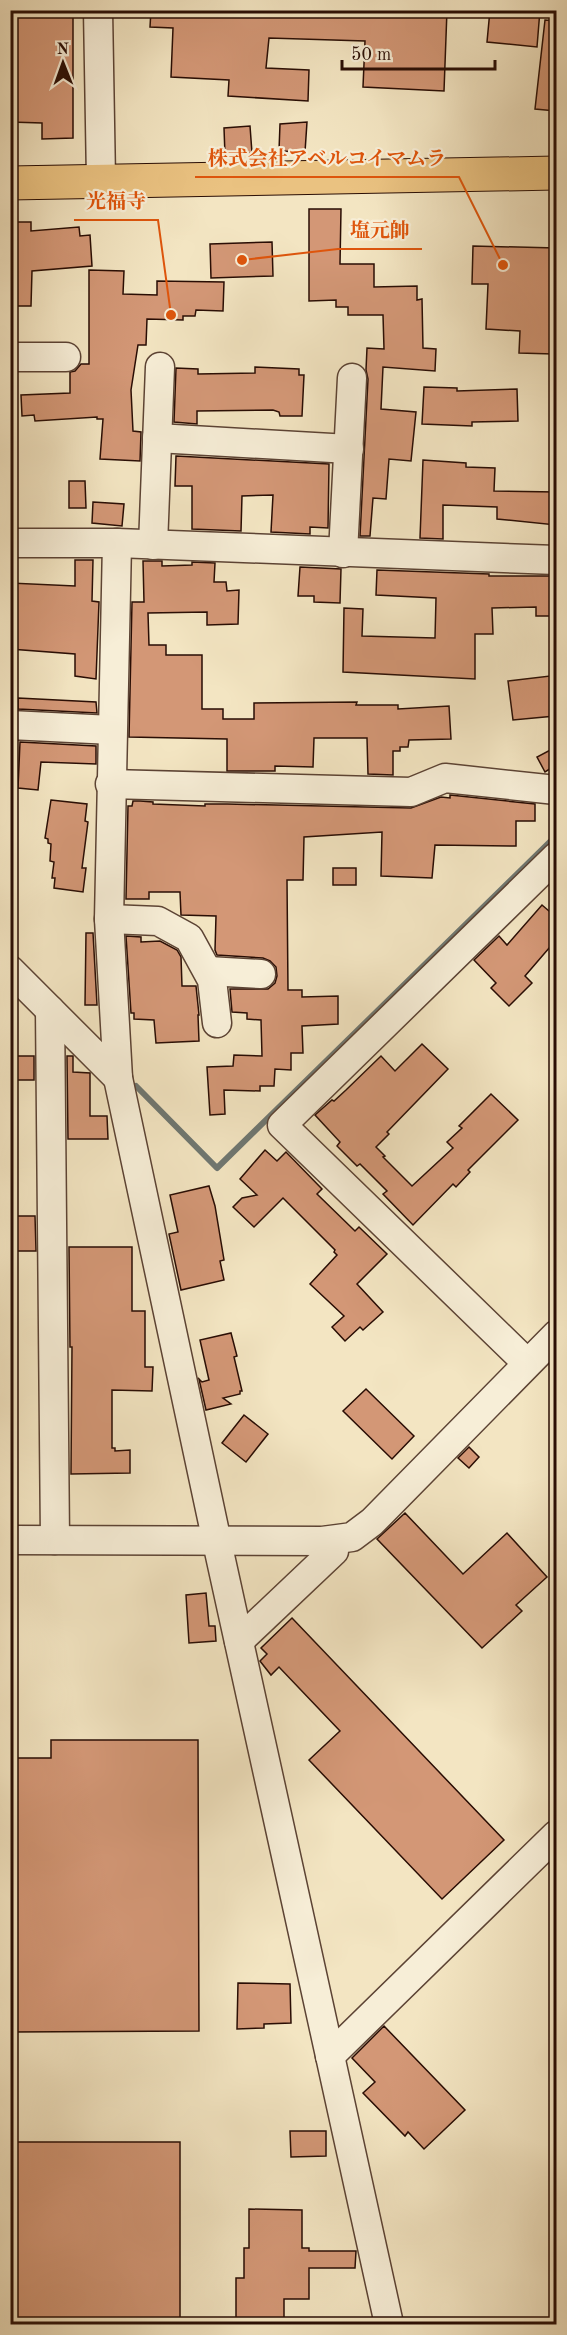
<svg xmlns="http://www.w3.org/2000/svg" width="567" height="2335" font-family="'Old Standard TT','Noto Serif JP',serif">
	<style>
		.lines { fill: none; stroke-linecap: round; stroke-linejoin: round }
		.stream { stroke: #6f7771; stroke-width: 6 }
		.building { fill: #d39776; stroke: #290d04; stroke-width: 1.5 }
		.minor-casing { stroke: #5c4334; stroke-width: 31 }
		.major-casing { stroke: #290d04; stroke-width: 35 }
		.minor { stroke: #f7eed7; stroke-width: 28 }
		.major { stroke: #eac281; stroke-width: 33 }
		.leader { fill: none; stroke: #de550c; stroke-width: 2 }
		.callout-dot { fill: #de550c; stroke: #f7eed7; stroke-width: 2 }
		.callout-label { font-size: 20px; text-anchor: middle; font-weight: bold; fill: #de550c; stroke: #f7eed7; stroke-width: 4.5; stroke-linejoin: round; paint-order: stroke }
	</style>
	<rect width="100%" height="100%" fill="#f3e5c2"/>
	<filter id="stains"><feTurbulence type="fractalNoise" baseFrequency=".00333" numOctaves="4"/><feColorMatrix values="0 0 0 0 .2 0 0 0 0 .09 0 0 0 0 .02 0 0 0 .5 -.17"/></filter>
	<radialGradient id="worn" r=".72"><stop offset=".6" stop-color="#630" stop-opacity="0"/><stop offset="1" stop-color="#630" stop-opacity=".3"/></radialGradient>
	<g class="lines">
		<path class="stream" d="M 136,1086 L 217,1168 L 556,836"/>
	</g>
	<g class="building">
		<path d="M 10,10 L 73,10 L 73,138 L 42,139 L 42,123 L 10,122 Z"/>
		<path d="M 151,10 L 447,10 L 444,91 L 363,87 L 365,41 L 269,38 L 266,68 L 309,70 L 308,101 L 228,96 L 229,80 L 171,77 L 173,28 L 150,27 Z"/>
		<path d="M 490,10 L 540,10 L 537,47 L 487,42 Z"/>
		<path d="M 545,20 L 556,21 L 556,111 L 535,109 Z"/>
		<path d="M 307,122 L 305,152 L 279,151 L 280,124 Z"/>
		<path d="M 250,126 L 252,153 L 225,155 L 224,128 Z"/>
		<path d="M 309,209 L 341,209 L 340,264 L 374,264 L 374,287 L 417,286 L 417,300 L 422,299 L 423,348 L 436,349 L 435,371 L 383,367 L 381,409 L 416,412 L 411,461 L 389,459 L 386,499 L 373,498 L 370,536 L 360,536 L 368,379 L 366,370 L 367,348 L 384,349 L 383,315 L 348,315 L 348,307 L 336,307 L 336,300 L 309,301 Z"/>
		<path d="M 10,222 L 31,222 L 31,231 L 79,227 L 80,236 L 90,235 L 92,266 L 32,271 L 31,306 L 10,306 Z"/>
		<path d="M 272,242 L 273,276 L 211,278 L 210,244 Z"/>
		<path d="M 473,246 L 556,248 L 556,306 L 555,306 L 553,354 L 519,353 L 520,331 L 486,329 L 488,284 L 472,284 Z"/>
		<path d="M 89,270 L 124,271 L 123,294 L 157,295 L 157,281 L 224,282 L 223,311 L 196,310 L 195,316 L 183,316 L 183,320 L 147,319 L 146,345 L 138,345 L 131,390 L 133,431 L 141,432 L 140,461 L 100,459 L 103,419 L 97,419 L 97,417 L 35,421 L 34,415 L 22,416 L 21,395 L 70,393 L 70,372 L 75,371 L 81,364 L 89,364 Z"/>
		<path d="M 255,367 L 299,369 L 299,375 L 304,375 L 302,416 L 280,416 L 279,412 L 273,410 L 197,411 L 197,424 L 174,422 L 176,368 L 198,369 L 198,374 L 255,373 Z"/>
		<path d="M 424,387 L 457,388 L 457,391 L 517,389 L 518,421 L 472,422 L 472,426 L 422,424 Z"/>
		<path d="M 176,456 L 329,464 L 328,528 L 310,527 L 310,534 L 271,532 L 273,495 L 242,496 L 241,531 L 192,529 L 192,486 L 175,486 Z"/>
		<path d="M 423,460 L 466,463 L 466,467 L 495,468 L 494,491 L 556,492 L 556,525 L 497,519 L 497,507 L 443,505 L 443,539 L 420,538 Z"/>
		<path d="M 69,481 L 85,481 L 86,508 L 69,508 Z"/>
		<path d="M 93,502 L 124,504 L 122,526 L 92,523 Z"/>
		<path d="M 75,560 L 93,560 L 92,601 L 99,602 L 96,679 L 75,676 L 75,654 L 10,649 L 10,583 L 75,586 Z"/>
		<path d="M 143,561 L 162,561 L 162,566 L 192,565 L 192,562 L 215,563 L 214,582 L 226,582 L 227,591 L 239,590 L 238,624 L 207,625 L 207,612 L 148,613 L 149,645 L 166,645 L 166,655 L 202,655 L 202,709 L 223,709 L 223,719 L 254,719 L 254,703 L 357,702 L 356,705 L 398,705 L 398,709 L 449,706 L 451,739 L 409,740 L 408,747 L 400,747 L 400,751 L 393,751 L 393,775 L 368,774 L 367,738 L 314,738 L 313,767 L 275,766 L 275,771 L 227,771 L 227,739 L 129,737 L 132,602 L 144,602 Z"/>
		<path d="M 300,567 L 341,569 L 340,603 L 314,602 L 314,596 L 298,596 Z"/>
		<path d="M 377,570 L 489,574 L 489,576 L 556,576 L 556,616 L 536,616 L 536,607 L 492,608 L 493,634 L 475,634 L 475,679 L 343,672 L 344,608 L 363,609 L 362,636 L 435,638 L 436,598 L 376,595 Z"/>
		<path d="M 550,676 L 555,716 L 513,720 L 508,681 Z"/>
		<path d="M 18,698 L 96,702 L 97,713 L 18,709 Z"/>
		<path d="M 20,742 L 96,746 L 96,764 L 41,762 L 38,790 L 18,788 Z"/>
		<path d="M 556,747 L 556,765 L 545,772 L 537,757 Z"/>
		<path d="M 450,795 L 535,804 L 535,821 L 516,821 L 516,846 L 435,845 L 432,878 L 381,876 L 382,832 L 304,837 L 303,880 L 287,880 L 288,990 L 302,990 L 302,997 L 338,996 L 338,1024 L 302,1026 L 303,1053 L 291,1053 L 291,1070 L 275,1069 L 274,1086 L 260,1086 L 260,1091 L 224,1090 L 225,1114 L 210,1115 L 207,1067 L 233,1066 L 234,1055 L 262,1056 L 261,1020 L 247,1019 L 247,1013 L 232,1012 L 230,989 L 268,989 L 275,983 L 277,976 L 276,967 L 270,961 L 263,958 L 217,955 L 215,950 L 216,916 L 181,915 L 180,892 L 149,892 L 149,899 L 126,899 L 128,806 L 132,806 L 133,801 L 140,801 L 153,802 L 153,804 L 205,806 L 205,804 L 227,804 L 411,808 L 441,797 L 450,798 Z"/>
		<path d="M 51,800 L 87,804 L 85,821 L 88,822 L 82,868 L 86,868 L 83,892 L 54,888 L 55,878 L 52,878 L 54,862 L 50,861 L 51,844 L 48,843 L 48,839 L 45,838 Z"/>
		<rect x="333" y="868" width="23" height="17"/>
		<path d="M 542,905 L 556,917 L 556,940 L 525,976 L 532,983 L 509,1006 L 491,988 L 496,983 L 474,960 L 499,936 L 507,945 Z"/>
		<path d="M 86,933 L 93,933 L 97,1005 L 85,1005 Z"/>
		<path d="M 126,936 L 141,937 L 141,942 L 160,941 L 177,950 L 181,957 L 182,986 L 196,986 L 199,1015 L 198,1015 L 199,1041 L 156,1043 L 154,1020 L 134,1019 L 134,1013 L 131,1013 Z"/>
		<path d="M 422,1044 L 448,1069 L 387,1132 L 389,1134 L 376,1147 L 385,1156 L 383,1157 L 412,1186 L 453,1148 L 447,1142 L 462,1128 L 459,1126 L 491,1094 L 518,1120 L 468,1170 L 470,1172 L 456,1187 L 453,1184 L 413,1225 L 383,1194 L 387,1191 L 360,1164 L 357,1166 L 337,1146 L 340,1142 L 315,1115 L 332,1100 L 334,1101 L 346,1090 L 381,1056 L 395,1071 Z"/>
		<rect x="10" y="1056" width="24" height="24"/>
		<path d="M 67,1056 L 73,1056 L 73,1072 L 90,1073 L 90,1116 L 107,1116 L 108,1139 L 68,1139 Z"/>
		<path d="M 265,1150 L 277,1161 L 286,1152 L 322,1189 L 317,1194 L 355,1231 L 359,1227 L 387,1254 L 357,1284 L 383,1312 L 363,1330 L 360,1327 L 345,1341 L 332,1327 L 344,1316 L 310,1284 L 337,1255 L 334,1252 L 335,1250 L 283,1198 L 254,1227 L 233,1207 L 242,1198 L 257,1195 L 240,1179 Z"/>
		<path d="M 209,1186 L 215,1206 L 224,1260 L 220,1261 L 224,1280 L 181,1290 L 169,1234 L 178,1232 L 170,1195 Z"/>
		<path d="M 10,1216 L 35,1216 L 36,1251 L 10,1251 Z"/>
		<path d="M 69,1247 L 132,1247 L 132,1311 L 145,1311 L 145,1367 L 153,1367 L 152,1391 L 112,1390 L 112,1448 L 115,1448 L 115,1451 L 130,1450 L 130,1473 L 71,1474 L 72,1347 L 70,1347 Z"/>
		<path d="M 231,1333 L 237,1356 L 234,1357 L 242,1391 L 240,1391 L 240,1394 L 223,1398 L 231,1404 L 206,1410 L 199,1379 L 202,1382 L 209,1380 L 200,1340 Z"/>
		<path d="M 366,1389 L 414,1436 L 392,1459 L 343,1411 Z"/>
		<path d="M 244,1415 L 268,1434 L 246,1462 L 222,1443 Z"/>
		<path d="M 469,1447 L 479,1457 L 469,1468 L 458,1458 Z"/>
		<path d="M 405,1513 L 463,1574 L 507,1533 L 547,1577 L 516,1605 L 522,1611 L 482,1648 L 377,1539 Z"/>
		<path d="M 206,1593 L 209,1626 L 215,1626 L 216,1641 L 189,1643 L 186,1595 Z"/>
		<path d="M 292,1618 L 504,1840 L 442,1899 L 309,1760 L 340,1731 L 279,1667 L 271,1675 L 260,1661 L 267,1654 L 261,1648 Z"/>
		<path d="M 51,1740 L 198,1740 L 199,2031 L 10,2032 L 10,1758 L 51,1758 Z"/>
		<path d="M 238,1983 L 290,1984 L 291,2023 L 264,2024 L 264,2028 L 237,2029 Z"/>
		<path d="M 384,2026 L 465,2110 L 424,2149 L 408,2132 L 405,2136 L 363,2093 L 375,2082 L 352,2058 Z"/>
		<path d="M 290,2131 L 326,2131 L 326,2156 L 291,2157 Z"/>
		<rect x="10" y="2142" width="170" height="183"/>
		<path d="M 249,2209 L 302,2210 L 302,2248 L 309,2248 L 309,2251 L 356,2251 L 355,2268 L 309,2268 L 309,2299 L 284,2299 L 284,2325 L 236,2325 L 236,2278 L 244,2278 L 244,2248 L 249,2248 Z"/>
	</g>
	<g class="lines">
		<defs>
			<g id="minor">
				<path d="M 98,10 L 101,180"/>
				<path d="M 10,357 L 66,357"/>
				<path d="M 157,438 L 349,449"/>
				<path d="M 10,543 L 117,543 L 556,560"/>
				<path d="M 117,543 L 109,919 L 118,1078 L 217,1542 L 389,2324"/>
				<path d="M 153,545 L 160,367"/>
				<path d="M 343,553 L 352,378"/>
				<path d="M 10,725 L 112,730"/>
				<path d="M 110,784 L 411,792 L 445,778 L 556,790"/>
				<path d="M 109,919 L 158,921 L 189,938 L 212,980 L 217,1023"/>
				<path d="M 10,970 L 118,1078"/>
				<path d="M 208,971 L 261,974"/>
				<path d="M 50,1010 L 55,1540"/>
				<path d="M 527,1363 L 282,1125 L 556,857"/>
				<path d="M 10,1540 L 322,1541 L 352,1537 L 372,1522 L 556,1335"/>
				<path d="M 239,1641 L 334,1551"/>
				<path d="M 330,2056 L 556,1835"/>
			</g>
			<path id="major" d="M 10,183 L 556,173"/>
		</defs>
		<use href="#minor" class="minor-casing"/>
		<use href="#major" class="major-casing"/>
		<use href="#minor" class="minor"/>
		<use href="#major" class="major"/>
	</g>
	<path class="leader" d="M503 265L459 177H195M171 315L158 220H74M242 260L338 249H422"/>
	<g class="callout-dot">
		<circle cx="503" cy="265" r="6"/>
		<circle cx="171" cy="315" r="6"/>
		<circle cx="242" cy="260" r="6"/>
	</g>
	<g class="callout-label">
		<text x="327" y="165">株式会社アベルコイマムラ</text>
		<text x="116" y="208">光福寺</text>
		<text x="380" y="237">塩元帥</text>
	</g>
	<rect width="567" height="2335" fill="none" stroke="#f3e5c2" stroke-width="36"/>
	<rect x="12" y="12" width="543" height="2311" fill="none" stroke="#290d04" stroke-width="3"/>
	<rect x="18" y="18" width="531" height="2299" fill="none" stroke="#290d04" stroke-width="1.5"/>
	<g transform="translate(63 63) rotate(359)" stroke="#f7eed7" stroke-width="4.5" paint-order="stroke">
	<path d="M0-4.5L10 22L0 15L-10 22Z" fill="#290d04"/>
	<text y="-9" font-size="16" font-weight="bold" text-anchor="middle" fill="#290d04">N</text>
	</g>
	<path d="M342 60v9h153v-9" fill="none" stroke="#290d04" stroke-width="3"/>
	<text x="351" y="60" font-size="18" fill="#290d04" stroke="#f7eed7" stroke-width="4.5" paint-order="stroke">50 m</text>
	<rect width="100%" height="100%" filter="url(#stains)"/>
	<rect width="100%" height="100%" fill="url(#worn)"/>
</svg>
